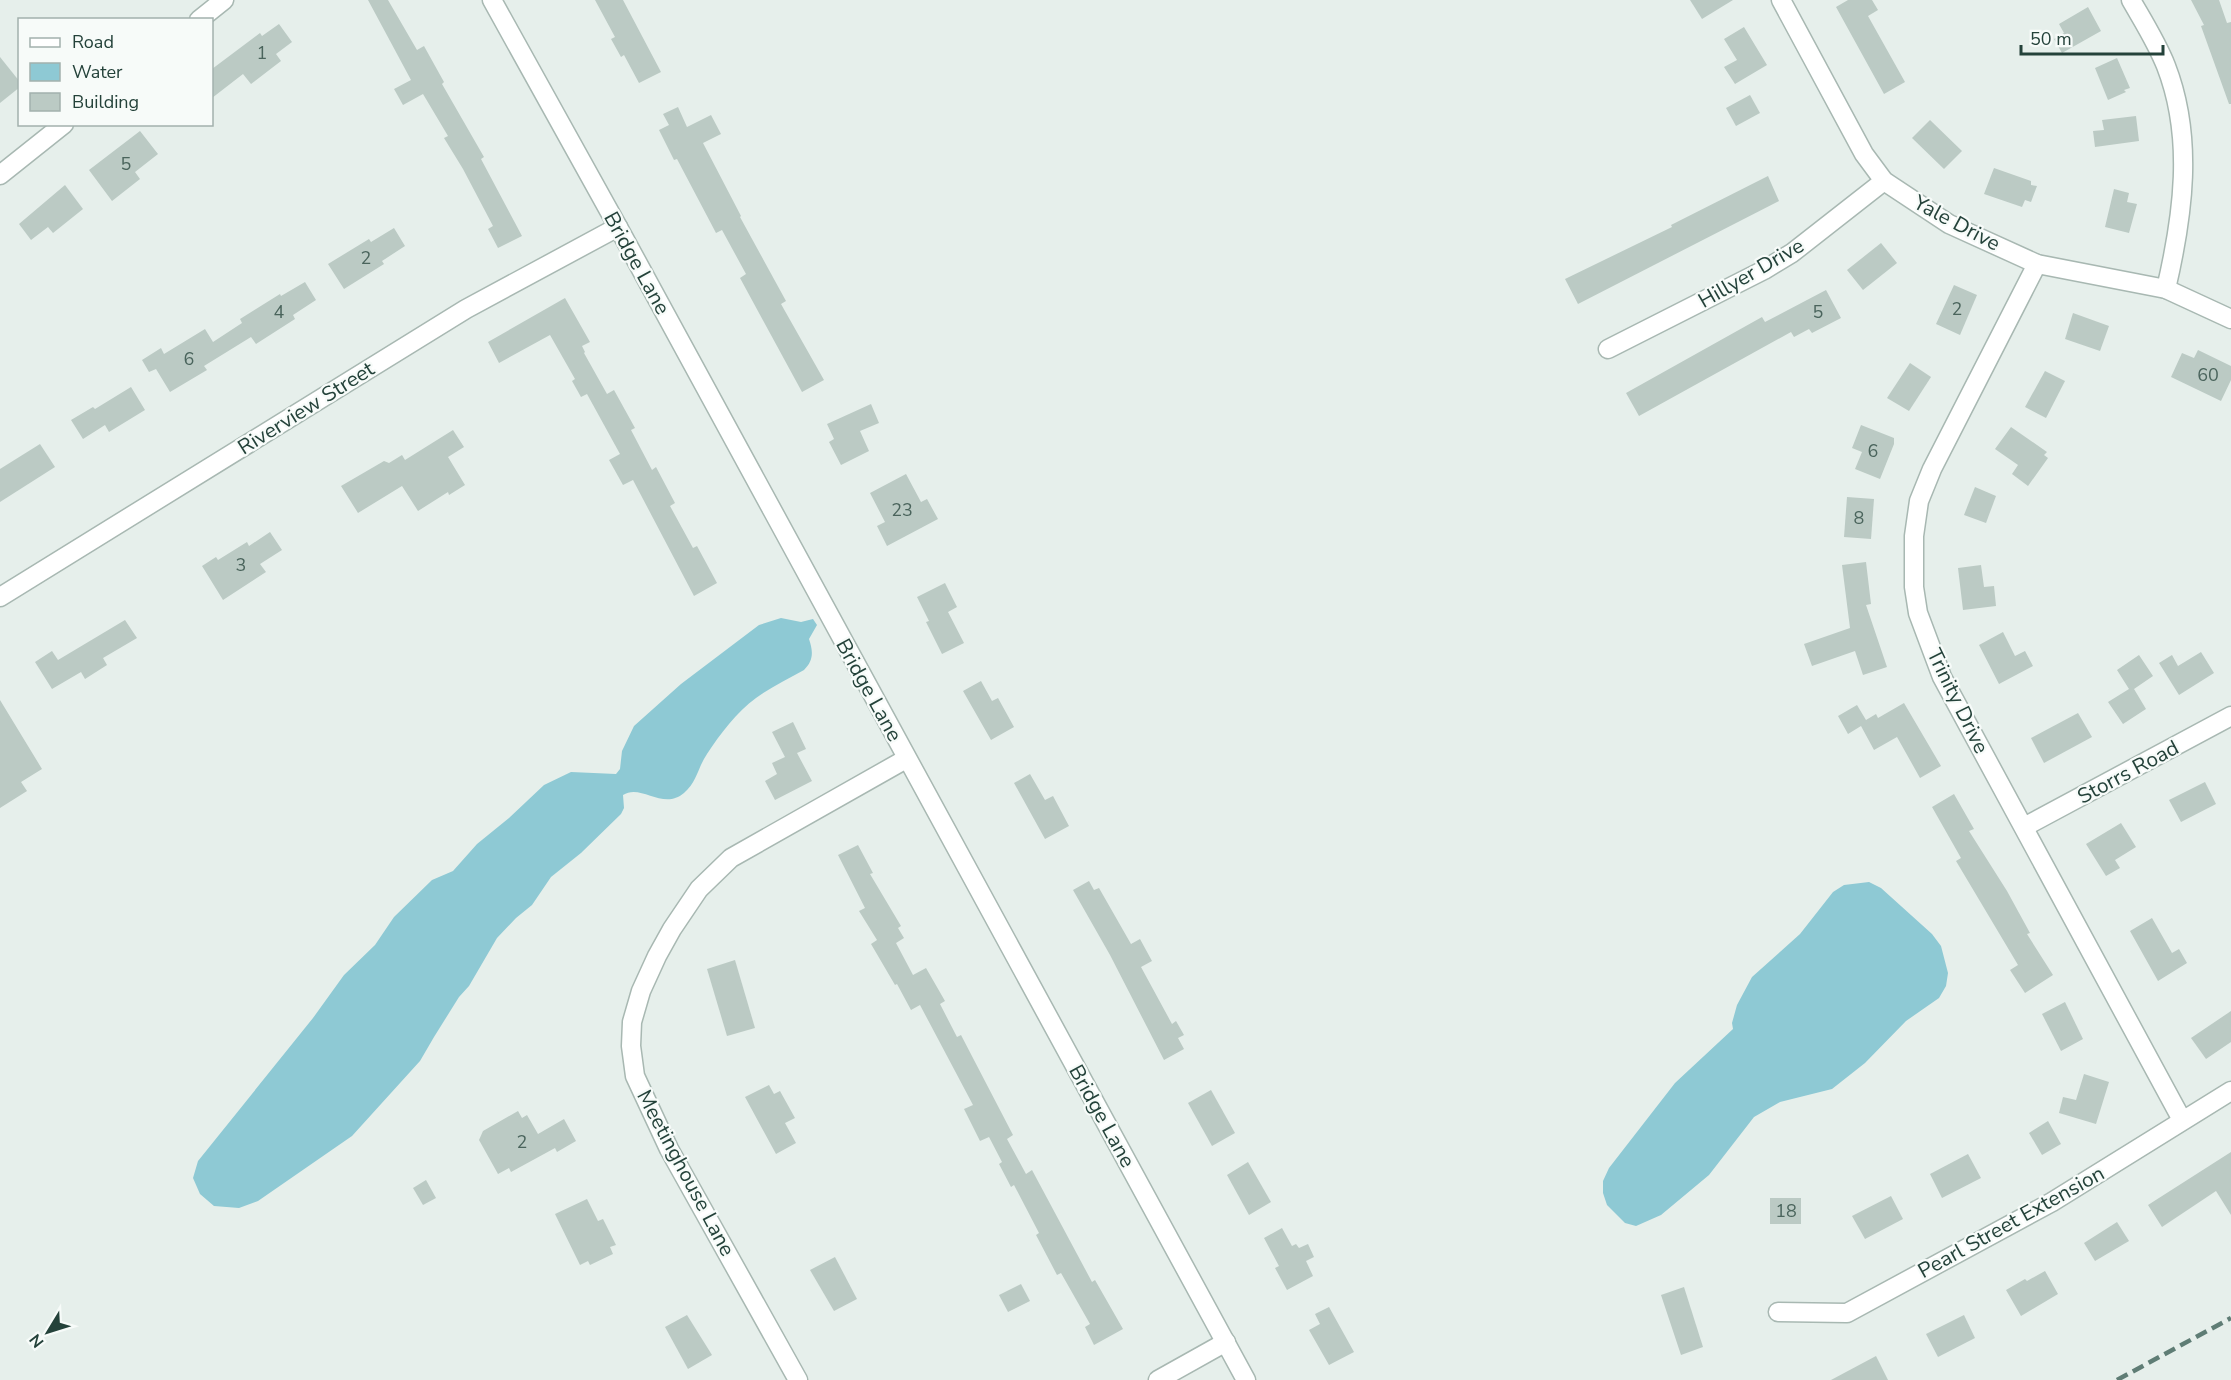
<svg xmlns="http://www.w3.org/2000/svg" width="2231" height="1380" font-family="'Nunito Sans',sans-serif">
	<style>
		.water { fill: #8ec9d4 }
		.building { fill: #bbcac4 }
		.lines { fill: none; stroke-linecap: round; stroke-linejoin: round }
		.minor-casing { stroke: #a8b8b2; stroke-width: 21 }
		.minor { stroke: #fff; stroke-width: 18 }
		.rail { stroke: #5f7d75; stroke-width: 4.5; stroke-dasharray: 12 6; stroke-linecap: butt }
		.labels { text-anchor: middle; stroke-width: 4.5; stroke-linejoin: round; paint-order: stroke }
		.number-label { font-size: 18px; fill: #4a645c }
		.street-label { font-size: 21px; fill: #24423a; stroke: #f7fbf9 }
	</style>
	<rect width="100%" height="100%" fill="#e6efeb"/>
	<g class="water">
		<path d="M 781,618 L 801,622 L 813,619 L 817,625 L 809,639 C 813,651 814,660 804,670 C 788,679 771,687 756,698 C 737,712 720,734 707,754 C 698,767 697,782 684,793 C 663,811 641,783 623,795 L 624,808 L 621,814 L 581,853 L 551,877 L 532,905 L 516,918 L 497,938 L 469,986 L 459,997 L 434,1037 L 420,1061 L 352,1136 L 258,1201 L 239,1208 L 214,1206 L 200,1194 L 193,1178 L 198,1161 L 313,1018 L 344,975 L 375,945 L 394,917 L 432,880 L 453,871 L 477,844 L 509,818 L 544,785 L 571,772 L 616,774 L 620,769 L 622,751 L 634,726 L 681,684 L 759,625 Z"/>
		<path d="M 1869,882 L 1881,888 L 1932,934 L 1941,946 L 1948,973 L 1946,986 L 1939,998 L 1906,1021 L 1865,1063 L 1832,1089 L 1780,1102 L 1754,1117 L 1709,1175 L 1661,1215 L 1636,1226 L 1625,1223 L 1607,1205 L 1603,1193 L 1603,1181 L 1609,1168 L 1675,1083 L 1733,1029 L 1732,1023 L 1737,1005 L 1752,977 L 1800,934 L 1833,892 L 1844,885 Z"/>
	</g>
	<g class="building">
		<path d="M 368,0 L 388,0 L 417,50 L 424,46 L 444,82 L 442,84 L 484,157 L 481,159 L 522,236 L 498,248 L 488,229 L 493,226 L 463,169 L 444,138 L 448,136 L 423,94 L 403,105 L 394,89 L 411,80 Z"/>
		<path d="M 595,0 L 623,0 L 661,72 L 639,83 L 624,55 L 621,57 L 611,39 L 615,37 Z"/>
		<path d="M 1690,0 L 1733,0 L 1702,19 Z"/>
		<path d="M 1848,0 L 1872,0 L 1878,10 L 1868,16 L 1905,82 L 1884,94 L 1836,7 Z"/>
		<path d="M 2191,0 L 2219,0 L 2227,23 L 2231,22 L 2231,104 L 2229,104 L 2201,26 L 2204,25 Z"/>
		<path d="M 2088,7 L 2101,31 L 2062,53 L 2054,39 L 2064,33 L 2059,24 Z"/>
		<path d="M 279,24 L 292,42 L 276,54 L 281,61 L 251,84 L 243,74 L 212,98 L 212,69 L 260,33 L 262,36 Z"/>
		<path d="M 1744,27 L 1767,65 L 1735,84 L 1724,67 L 1737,60 L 1724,39 Z"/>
		<path d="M 0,57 L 20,82 L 20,87 L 0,103 Z"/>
		<path d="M 2117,58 L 2130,88 L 2124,90 L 2126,92 L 2108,100 L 2095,68 Z"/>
		<path d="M 1750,95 L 1760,113 L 1736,126 L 1726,108 Z"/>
		<path d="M 678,107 L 687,127 L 711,115 L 721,134 L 703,143 L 741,216 L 740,217 L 786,301 L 781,304 L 824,380 L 802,392 L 740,278 L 746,274 L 722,230 L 716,233 L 677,159 L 674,160 L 659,130 L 669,125 L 663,114 Z"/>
		<path d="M 2136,116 L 2139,141 L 2095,147 L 2093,131 L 2104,130 L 2102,120 Z"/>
		<path d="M 1930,120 L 1962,151 L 1944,169 L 1912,138 Z"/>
		<path d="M 140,131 L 158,154 L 135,172 L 140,179 L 112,201 L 89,170 Z"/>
		<path d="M 1994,168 L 2031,181 L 2031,185 L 2037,186 L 2031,202 L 2025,200 L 2022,207 L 1984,194 Z"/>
		<path d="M 1768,176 L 1779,201 L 1578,304 L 1565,279 L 1672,227 L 1671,225 Z"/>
		<path d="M 65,185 L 83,209 L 53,233 L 48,227 L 31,240 L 19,224 Z"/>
		<path d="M 2114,189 L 2129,193 L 2127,202 L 2137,204 L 2129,233 L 2105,227 Z"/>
		<path d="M 394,228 L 405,246 L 382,261 L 384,264 L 344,289 L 328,264 L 369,239 L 371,242 Z"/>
		<path d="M 1881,243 L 1897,263 L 1863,290 L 1847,270 Z"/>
		<path d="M 305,282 L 316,300 L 293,315 L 295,319 L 256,344 L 251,337 L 204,366 L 207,370 L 170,392 L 156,369 L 149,372 L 142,360 L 161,348 L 164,354 L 205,329 L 213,342 L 242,323 L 240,319 L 280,294 L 281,296 Z"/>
		<path d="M 1954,285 L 1977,295 L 1960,335 L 1936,324 Z"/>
		<path d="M 1826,290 L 1841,318 L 1812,333 L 1809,329 L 1794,337 L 1791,332 L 1639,416 L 1626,393 L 1762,317 L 1765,322 Z"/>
		<path d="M 565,298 L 590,342 L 582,346 L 585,352 L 584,353 L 607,394 L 614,390 L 635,428 L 631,430 L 652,470 L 656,467 L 675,503 L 670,506 L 693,548 L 697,546 L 717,583 L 694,596 L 633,480 L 623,485 L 609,460 L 620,454 L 587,394 L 581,397 L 572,381 L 575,379 L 550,335 L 499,363 L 488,342 Z"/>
		<path d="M 2073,313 L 2109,326 L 2100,351 L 2065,339 Z"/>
		<path d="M 2198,350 L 2231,366 L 2231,380 L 2221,401 L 2171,377 L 2182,353 L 2194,358 Z"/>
		<path d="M 1910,363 L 1931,377 L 1909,411 L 1887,398 Z"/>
		<path d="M 2045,371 L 2065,381 L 2046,418 L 2025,407 Z"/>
		<path d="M 131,387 L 145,410 L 109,432 L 105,425 L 83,439 L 71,420 L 93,407 L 95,409 Z"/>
		<path d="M 871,404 L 879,423 L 860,431 L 869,451 L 841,465 L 829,442 L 834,439 L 827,424 Z"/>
		<path d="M 1861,425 L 1894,438 L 1894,444 L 1880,479 L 1855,469 L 1862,452 L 1852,448 Z"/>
		<path d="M 2011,427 L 2047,452 L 2044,455 L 2048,458 L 2028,486 L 2012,474 L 2018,465 L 1995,449 Z"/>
		<path d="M 453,430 L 464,447 L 448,457 L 465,485 L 449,495 L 448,492 L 418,511 L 402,486 L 358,513 L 341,486 L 384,461 L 389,463 L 402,455 L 405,460 Z"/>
		<path d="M 40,444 L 55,467 L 0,502 L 0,469 Z"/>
		<path d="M 906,474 L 921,502 L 927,499 L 938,519 L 887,546 L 877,526 L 885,522 L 870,493 Z"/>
		<path d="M 1975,487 L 1996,496 L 1986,523 L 1964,515 Z"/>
		<path d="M 1847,497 L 1874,499 L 1871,539 L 1844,537 Z"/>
		<path d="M 270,532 L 282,550 L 260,564 L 266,572 L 223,600 L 202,566 L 216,557 L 218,560 L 247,542 L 249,546 Z"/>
		<path d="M 1866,562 L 1871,604 L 1866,605 L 1887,667 L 1863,675 L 1855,651 L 1812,666 L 1804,644 L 1850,628 L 1842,565 Z"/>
		<path d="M 1981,565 L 1984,587 L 1994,586 L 1996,606 L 1963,610 L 1958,568 Z"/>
		<path d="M 945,583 L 957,607 L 948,612 L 964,643 L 942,654 L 926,622 L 929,621 L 917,597 Z"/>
		<path d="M 125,620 L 137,638 L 103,658 L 107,665 L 85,679 L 81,672 L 52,689 L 35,662 L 52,651 L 58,660 Z"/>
		<path d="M 2003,632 L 2015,656 L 2025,651 L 2033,666 L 1999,684 L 1979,645 Z"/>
		<path d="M 2201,652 L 2214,673 L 2179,695 L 2159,663 L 2172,655 L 2178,666 Z"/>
		<path d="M 2139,655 L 2153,676 L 2134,689 L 2146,709 L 2123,724 L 2108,702 L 2129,689 L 2117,670 Z"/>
		<path d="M 981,681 L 992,701 L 998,698 L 1014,727 L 991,740 L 963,691 Z"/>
		<path d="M 0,700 L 42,769 L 21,782 L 27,791 L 0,808 Z"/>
		<path d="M 1904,703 L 1941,766 L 1920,778 L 1897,737 L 1874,750 L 1861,726 L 1848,734 L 1838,716 L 1857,705 L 1866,720 L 1876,714 L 1878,718 Z"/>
		<path d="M 2078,713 L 2092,737 L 2044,763 L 2031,738 Z"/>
		<path d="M 793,722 L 806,749 L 797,753 L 812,781 L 775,800 L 765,781 L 777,774 L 772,763 L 785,757 L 772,732 Z"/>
		<path d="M 1030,774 L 1045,800 L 1053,796 L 1069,826 L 1045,839 L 1014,783 Z"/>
		<path d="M 2205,782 L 2216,804 L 2181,822 L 2169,800 Z"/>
		<path d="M 1954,794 L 1974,829 L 1969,831 L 2007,891 L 2030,933 L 2027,934 L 2053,975 L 2025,993 L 2010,970 L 2018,965 L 1956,861 L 1961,858 L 1932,807 Z"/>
		<path d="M 2121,823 L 2136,847 L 2115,860 L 2120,868 L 2106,876 L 2086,844 Z"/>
		<path d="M 858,845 L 873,873 L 870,874 L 901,926 L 898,928 L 904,938 L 896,943 L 913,975 L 926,968 L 945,1001 L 940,1004 L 957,1037 L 961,1035 L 1013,1135 L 1007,1139 L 1026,1174 L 1032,1170 L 1092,1282 L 1095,1280 L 1123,1329 L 1094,1345 L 1085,1327 L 1090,1324 L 1061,1273 L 1057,1275 L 1036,1235 L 1039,1233 L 1014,1185 L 1011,1187 L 999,1164 L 1002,1162 L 989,1137 L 980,1141 L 964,1109 L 973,1105 L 920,1005 L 911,1010 L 897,984 L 895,985 L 871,944 L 877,940 L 859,911 L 865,908 L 838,855 Z"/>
		<path d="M 1089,881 L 1094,890 L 1099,888 L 1131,944 L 1140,939 L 1152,961 L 1141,967 L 1172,1024 L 1176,1021 L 1184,1035 L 1178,1038 L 1184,1049 L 1164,1060 L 1110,955 L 1073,890 Z"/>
		<path d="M 2152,918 L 2172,953 L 2179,949 L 2187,963 L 2158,981 L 2130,931 Z"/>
		<path d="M 735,960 L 755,1028 L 727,1036 L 707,969 Z"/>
		<path d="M 2065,1002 L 2083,1039 L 2061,1051 L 2042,1014 Z"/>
		<path d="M 2231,1011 L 2231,1042 L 2206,1059 L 2191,1038 Z"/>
		<path d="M 2084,1074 L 2109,1082 L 2096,1124 L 2059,1113 L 2063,1097 L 2076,1100 Z"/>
		<path d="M 769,1085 L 774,1094 L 780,1091 L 795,1118 L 785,1123 L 796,1143 L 776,1154 L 745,1097 Z"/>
		<path d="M 1211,1090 L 1235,1133 L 1212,1146 L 1188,1103 Z"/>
		<path d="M 518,1111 L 522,1118 L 527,1115 L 538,1134 L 564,1119 L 576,1141 L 557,1152 L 555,1148 L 511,1172 L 509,1168 L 498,1174 L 479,1140 L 483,1131 Z"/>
		<path d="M 2048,1121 L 2061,1144 L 2042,1155 L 2029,1133 Z"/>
		<path d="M 2231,1152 L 2231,1215 L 2216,1191 L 2162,1227 L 2148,1205 Z"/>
		<path d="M 1968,1154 L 1981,1178 L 1942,1198 L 1930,1174 Z"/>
		<path d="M 1248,1162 L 1271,1202 L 1249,1215 L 1227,1175 Z"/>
		<path d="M 426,1180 L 436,1198 L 423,1205 L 413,1188 Z"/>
		<path d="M 1891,1196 L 1903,1219 L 1865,1239 L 1852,1216 Z"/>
		<rect x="1770" y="1198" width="31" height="26"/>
		<path d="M 587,1199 L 598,1221 L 603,1219 L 616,1245 L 610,1247 L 613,1254 L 590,1265 L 588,1261 L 580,1265 L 555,1214 Z"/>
		<path d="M 2117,1222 L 2129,1241 L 2095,1261 L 2084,1243 Z"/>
		<path d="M 1282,1228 L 1292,1246 L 1296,1244 L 1299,1248 L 1308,1244 L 1314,1257 L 1306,1261 L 1313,1276 L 1287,1290 L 1275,1268 L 1279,1266 L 1264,1238 Z"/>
		<path d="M 835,1257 L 857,1299 L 834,1311 L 810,1270 Z"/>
		<path d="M 2045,1271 L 2058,1294 L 2021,1316 L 2006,1290 L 2025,1279 L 2027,1281 Z"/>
		<path d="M 1021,1284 L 1030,1301 L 1008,1312 L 999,1295 Z"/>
		<path d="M 1684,1287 L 1703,1347 L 1681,1355 L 1661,1295 Z"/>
		<path d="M 1329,1307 L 1354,1352 L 1329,1365 L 1309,1330 L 1320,1324 L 1315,1314 Z"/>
		<path d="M 687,1315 L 712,1355 L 688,1369 L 665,1327 Z"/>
		<path d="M 1964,1315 L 1975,1338 L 1938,1357 L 1926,1334 Z"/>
		<path d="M 1876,1356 L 1888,1380 L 1831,1380 Z"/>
	</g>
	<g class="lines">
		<defs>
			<g id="minor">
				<path d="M 492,0 L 618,227 L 1246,1380"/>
				<path d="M 1781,0 L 1864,154 L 1884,181 L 1949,224 L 2037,264 L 2166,289 L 2231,319"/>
				<path d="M 2131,0 C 2143,21 2157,43 2166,66 C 2194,138 2183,216 2166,289"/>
				<path d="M 199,20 L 224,0"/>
				<path d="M 0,175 L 64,124"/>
				<path d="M 2037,264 L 1932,469 L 1919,501 L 1914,536 L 1914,587 L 1918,613 L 1942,677 L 2182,1120"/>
				<path d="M 1608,349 L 1764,270 L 1792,253 L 1884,181"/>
				<path d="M 0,597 L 466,309 L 618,227"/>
				<path d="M 2024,827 L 2231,716"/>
				<path d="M 1778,1312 L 1847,1313 L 2052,1202 L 2231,1091"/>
				<path d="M 798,1380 L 669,1149 L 635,1076 L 631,1046 L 632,1022 L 641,991 L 657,956 L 672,929 L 699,889 L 731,858 L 906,759"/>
				<path d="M 1158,1380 L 1226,1342"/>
			</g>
		</defs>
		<use href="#minor" class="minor-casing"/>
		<use href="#minor" class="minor"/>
		<path class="rail" d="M 2117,1380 L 2231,1318"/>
	</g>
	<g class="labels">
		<g class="number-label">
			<text x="262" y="59">1</text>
			<text x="126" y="170">5</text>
			<text x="366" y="264">2</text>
			<text x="1957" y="315">2</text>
			<text x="279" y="318">4</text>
			<text x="1818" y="318">5</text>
			<text x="189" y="365">6</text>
			<text x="2208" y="381">60</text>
			<text x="1873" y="457">6</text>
			<text x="902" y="516">23</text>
			<text x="1859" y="524">8</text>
			<text x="241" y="571">3</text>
			<text x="522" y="1148">2</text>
			<text x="1786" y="1217">18</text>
		</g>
		<g class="street-label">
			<text transform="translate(1957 223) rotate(28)" y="7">Yale Drive</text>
			<text transform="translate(637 263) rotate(61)" y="7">Bridge Lane</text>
			<text transform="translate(1751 273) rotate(-30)" y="7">Hillyer Drive</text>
			<text transform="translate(306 408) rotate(-32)" y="7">Riverview Street</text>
			<text transform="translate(869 690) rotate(61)" y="7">Bridge Lane</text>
			<text transform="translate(1958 701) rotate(64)" y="7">Trinity Drive</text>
			<text transform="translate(2128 772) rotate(-28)" y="7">Storrs Road</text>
			<text transform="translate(1102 1116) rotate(61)" y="7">Bridge Lane</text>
			<text transform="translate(686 1173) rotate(62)" y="7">Meetinghouse Lane</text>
			<text transform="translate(2011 1222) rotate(-29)" y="7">Pearl Street Extension</text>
		</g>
	</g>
	<rect x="18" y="18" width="195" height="108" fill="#f7fbf9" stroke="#a3b1ad" stroke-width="1.5"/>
	<rect x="30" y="38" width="30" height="9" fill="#ffffff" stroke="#a3b1ad" stroke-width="1.5"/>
	<text x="72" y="48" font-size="18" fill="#24423a">Road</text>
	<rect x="30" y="63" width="30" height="18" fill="#8ec9d4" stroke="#a3b1ad" stroke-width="1.5"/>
	<text x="72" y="78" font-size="18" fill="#24423a">Water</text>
	<rect x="30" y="93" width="30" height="18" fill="#bbcac4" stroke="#a3b1ad" stroke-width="1.5"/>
	<text x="72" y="108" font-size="18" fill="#24423a">Building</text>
	<g transform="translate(48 1332) rotate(232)" stroke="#f7fbf9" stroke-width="4.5" paint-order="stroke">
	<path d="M0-4.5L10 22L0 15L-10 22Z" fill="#24423a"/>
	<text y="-9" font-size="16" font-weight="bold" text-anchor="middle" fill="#24423a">N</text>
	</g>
	<path d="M2021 45v9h142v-9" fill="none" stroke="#24423a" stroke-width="3"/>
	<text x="2030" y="45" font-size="18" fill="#24423a" stroke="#f7fbf9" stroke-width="4.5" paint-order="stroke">50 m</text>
</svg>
